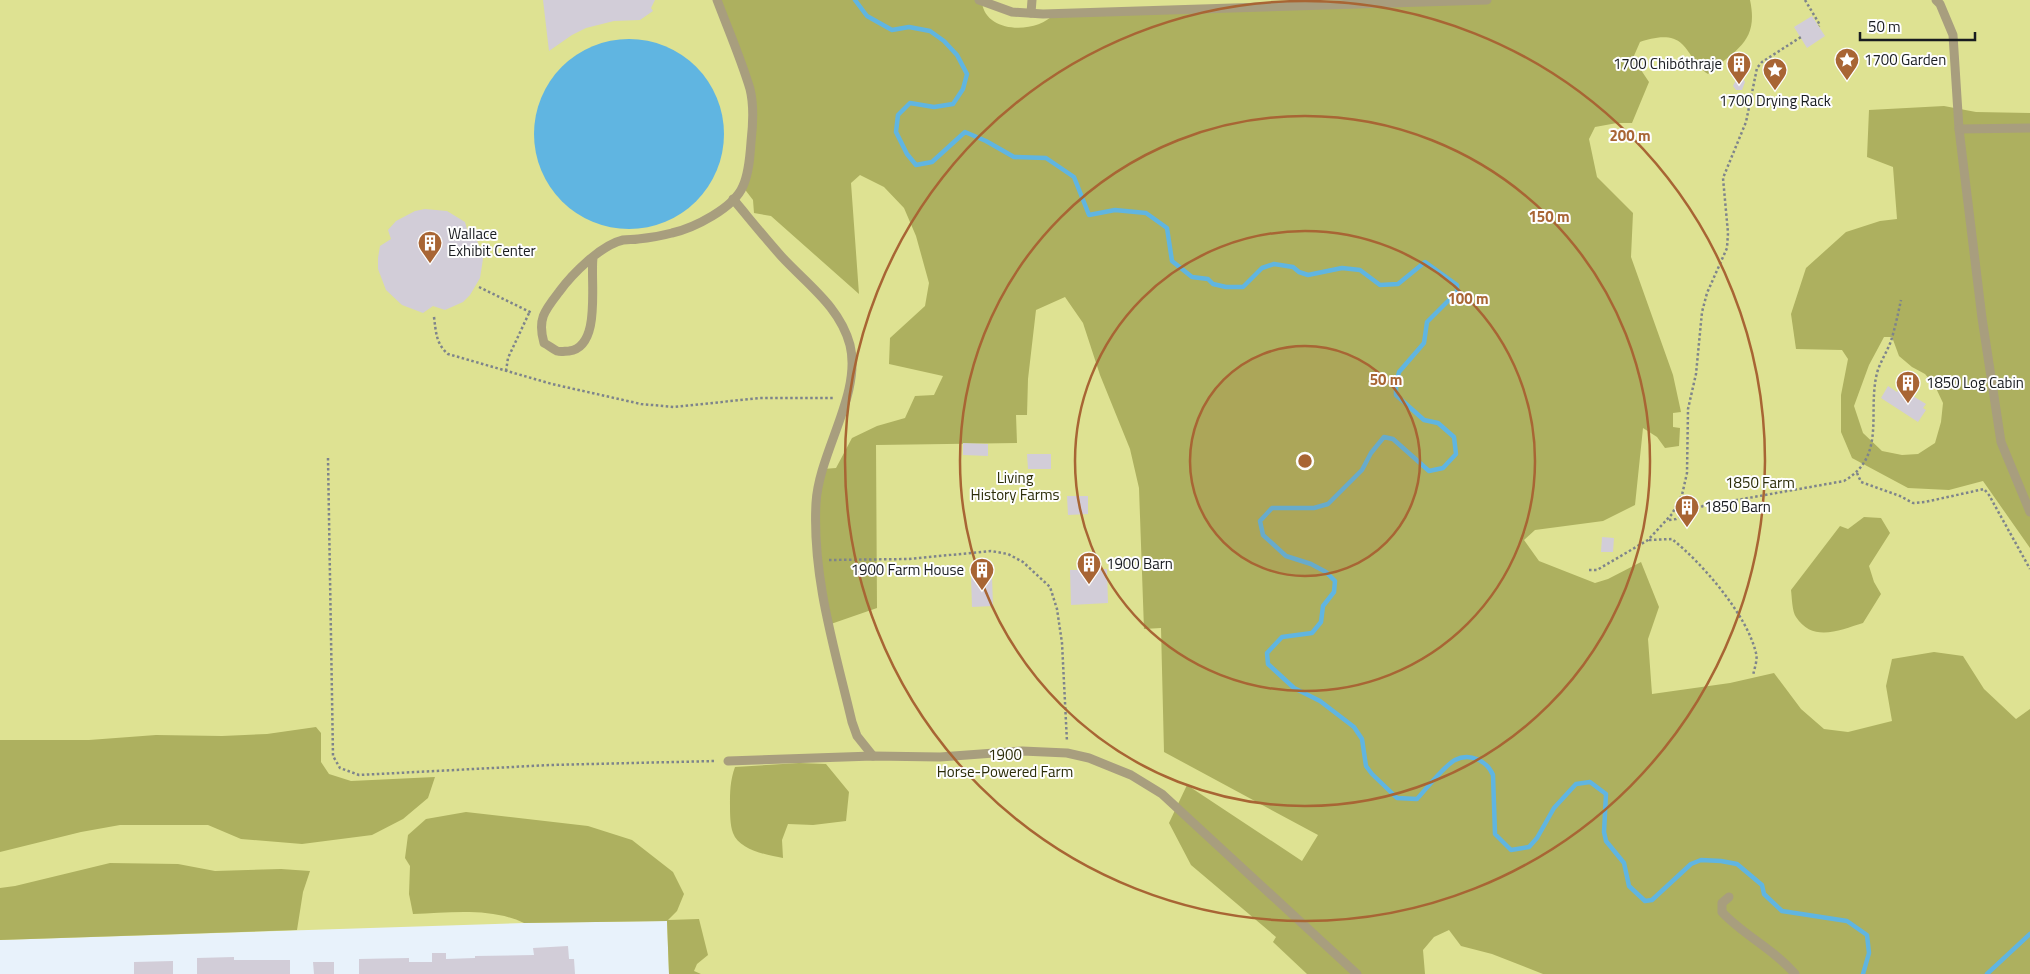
<svg xmlns="http://www.w3.org/2000/svg" width="2030" height="974" font-family="'Titillium Web',sans-serif">
	<style>
		.green { fill: #dee292 }
		.forest { fill: #adb05f; fill-rule: evenodd }
		.water { fill: #60b5e1 }
		.lines { fill: none; stroke-linecap: round; stroke-linejoin: round }
		.stream { stroke: #60b5e1; stroke-width: 4.5 }
		.building { fill: #d2cdd8 }
		.path { stroke: #7e848b; stroke-width: 2.5; stroke-dasharray: 2.5 2.5; stroke-linecap: butt }
		.lane { stroke: #a89e7e; stroke-width: 9 }
		.ring { fill: none; stroke: #a86534; stroke-width: 2.5 }
		.labels { text-anchor: middle; stroke-width: 4; stroke-linejoin: round; paint-order: stroke }
		.poi-label { font-size: 15px; fill: #191c20; stroke: #fefefe; text-anchor: start }
		.park-label { font-size: 15px; fill: #2b2c08; stroke: #fefefe }
		.centre { fill: #a86534; stroke: #fefefe; stroke-width: 2.5 }
		.ring-label { font-size: 15px; text-anchor: middle; font-weight: bold; fill: #a86534; stroke: #fefefe; stroke-width: 4; stroke-linejoin: round; paint-order: stroke }
	</style>
	<rect width="100%" height="100%" fill="#e8f2fb"/>
	<path class="green" d="M 0,0 L 2030,0 L 2030,974 L 669,974 L 667,921 L 524,923 L 0,940 Z"/>
	<g class="forest">
		<path d="M 717,0 L 979,0 L 982,2 C 985,34 1037,34 1054,14 L 1487,0 L 1750,0 C 1759,42 1736,49 1708,74 C 1693,64 1693,55 1682,44 C 1671,33 1652,38 1640,42 L 1633,58 L 1649,82 L 1632,123 L 1617,123 L 1595,127 L 1589,139 L 1597,177 L 1633,213 L 1631,257 L 1673,375 L 1681,412 L 1673,413 L 1673,427 L 1680,428 L 1679,446 L 1665,448 L 1657,437 L 1643,428 L 1635,505 L 1603,521 L 1535,530 L 1524,540 L 1539,561 L 1595,583 L 1608,579 L 1641,562 L 1659,607 L 1648,639 L 1652,694 L 1730,683 L 1774,673 L 1801,709 L 1824,729 L 1848,732 L 1892,721 L 1886,686 L 1892,659 L 1934,652 L 1963,656 L 1984,689 L 2016,719 L 2030,709 L 2030,974 L 1543,974 L 1492,954 L 1461,946 L 1449,930 L 1434,937 L 1423,950 L 1425,974 L 1307,974 L 1273,942 L 1276,937 L 1191,865 L 1169,823 L 1187,785 L 1302,861 L 1318,835 L 1164,752 L 1161,628 L 1144,629 L 1139,488 L 1130,449 L 1100,375 L 1083,323 L 1065,297 L 1036,310 L 1028,379 L 1027,415 L 1016,415 L 1017,443 L 876,445 L 877,608 L 828,625 L 816,536 L 823,469 L 836,468 L 852,438 L 877,426 L 905,418 L 915,396 L 934,395 L 943,376 L 889,364 L 890,338 L 925,306 L 929,283 L 916,236 L 904,208 L 884,187 L 860,175 L 851,183 L 859,294 L 771,216 L 754,213 L 753,200 L 743,187 L 749,163 L 750,91 Z"/>
		<path d="M 1944,106 L 1976,112 L 2030,113 L 2030,548 L 1983,481 L 1949,490 L 1908,488 L 1852,458 L 1841,432 L 1841,395 L 1848,359 L 1842,350 L 1796,349 L 1791,314 L 1806,268 L 1846,232 L 1880,221 L 1897,219 L 1893,167 L 1867,157 L 1869,110 ZM 1884,337 L 1892,337 L 1899,356 L 1912,367 L 1925,374 L 1935,386 L 1943,403 L 1941,422 L 1935,443 L 1918,454 L 1902,455 L 1882,451 L 1863,433 L 1854,406 L 1869,365 Z"/>
		<path d="M 1864,517 L 1881,518 L 1890,533 L 1869,566 L 1874,582 L 1881,594 L 1863,623 C 1840,630 1813,643 1796,617 C 1792,611 1792,598 1791,590 L 1840,526 L 1848,529 Z"/>
		<path d="M 316,727 L 321,733 L 321,762 L 329,774 L 351,781 L 435,777 L 428,798 L 403,819 L 372,835 L 302,844 L 241,839 L 208,825 L 120,825 L 81,832 L 0,852 L 0,740 L 89,740 L 156,735 L 222,736 L 267,734 Z"/>
		<path d="M 799,763 L 826,764 L 849,792 L 846,821 L 813,825 L 788,824 L 782,840 L 783,858 C 767,855 739,850 733,833 C 730,825 730,813 730,805 C 730,792 730,781 735,767 Z"/>
		<path d="M 466,812 L 588,826 L 632,840 L 673,872 L 684,894 L 677,911 L 668,920 L 699,919 L 708,955 L 697,964 L 694,971 L 701,974 L 669,974 L 667,921 L 524,923 C 490,907 449,913 413,914 L 409,894 L 410,866 L 405,858 L 408,835 L 426,819 Z"/>
		<path d="M 110,863 L 178,864 L 215,871 L 281,869 L 310,871 L 303,892 L 297,930 L 0,940 L 0,888 L 15,886 Z"/>
	</g>
	<circle class="water" cx="629" cy="134" r="95"/>
	<g class="lines">
		<g class="stream">
			<path d="M 855,0 L 867,16 L 892,30 L 909,27 L 930,31 L 944,41 L 957,55 L 967,74 L 963,89 L 953,104 L 934,107 L 910,103 L 898,115 L 896,132 L 907,154 L 916,165 L 932,162 L 965,132 L 986,141 L 1014,157 L 1046,158 L 1074,177 L 1089,215 L 1115,210 L 1146,213 L 1167,228 L 1172,261 L 1192,277 L 1208,279 L 1213,284 L 1226,287 L 1243,287 L 1262,268 L 1274,264 L 1293,267 L 1299,272 L 1308,275 L 1342,268 L 1360,270 L 1380,285 L 1398,284 L 1425,262 L 1457,285 L 1457,292 L 1427,322 L 1424,343 L 1399,372 L 1396,384 L 1396,395 L 1424,420 L 1438,423 L 1454,437 L 1456,454 L 1443,468 L 1429,471 L 1393,439 L 1384,437 L 1371,453 L 1362,470 L 1328,504 L 1314,508 L 1272,508 L 1260,521 L 1263,535 L 1286,556 L 1311,564 L 1326,572 L 1335,581 L 1334,592 L 1323,606 L 1321,622 L 1312,633 L 1282,637 L 1267,653 L 1268,664 L 1294,688 L 1320,701 L 1354,727 L 1362,739 L 1366,766 L 1372,774 L 1397,798 L 1417,799 C 1426,789 1444,766 1455,760 C 1470,752 1487,761 1493,775 L 1495,834 L 1511,850 L 1529,847 L 1537,838 L 1554,808 L 1576,784 L 1590,782 L 1606,794 L 1604,832 L 1606,841 L 1624,863 L 1629,886 L 1645,901 L 1652,900 L 1691,864 L 1701,860 L 1721,861 L 1737,864 L 1762,885 L 1764,894 L 1782,911 L 1847,921 L 1867,935 L 1869,953 L 1863,974"/>
			<path d="M 1987,974 L 2030,934"/>
		</g>
	</g>
	<g class="building">
		<path d="M 543,0 L 655,0 L 651,8 L 653,11 L 640,20 L 614,21 L 586,28 L 572,35 L 549,51 Z"/>
		<path d="M 1812,16 L 1825,36 L 1807,48 L 1794,27 Z"/>
		<path d="M 1739,73 L 1745,82 L 1742,90 L 1736,90 L 1733,86 Z"/>
		<path d="M 425,209 L 447,211 L 465,222 L 469,236 L 477,240 L 483,259 L 480,278 L 470,295 L 463,302 L 445,310 L 433,306 L 423,313 L 402,305 L 386,290 L 378,269 L 378,258 L 380,246 L 391,239 L 388,230 L 396,221 L 415,211 Z"/>
		<path d="M 1888,386 L 1897,392 L 1900,388 L 1926,404 L 1923,408 L 1926,410 L 1918,422 L 1881,398 Z"/>
		<path d="M 963,443 L 988,444 L 988,456 L 963,455 Z"/>
		<path d="M 1027,454 L 1051,454 L 1051,469 L 1028,469 Z"/>
		<path d="M 1067,496 L 1088,496 L 1088,514 L 1068,515 Z"/>
		<path d="M 1602,537 L 1614,538 L 1613,552 L 1601,552 Z"/>
		<path d="M 1107,569 L 1108,603 L 1071,605 L 1070,570 Z"/>
		<path d="M 992,576 L 993,606 L 972,607 L 971,577 Z"/>
		<path d="M 568,946 L 569,959 L 574,959 L 575,974 L 359,974 L 359,959 L 409,958 L 409,962 L 432,962 L 432,953 L 446,953 L 446,959 L 475,958 L 475,956 L 534,955 L 533,948 Z"/>
		<path d="M 234,957 L 234,960 L 290,960 L 290,974 L 197,974 L 197,958 Z"/>
		<path d="M 173,961 L 173,974 L 134,974 L 134,962 Z"/>
		<path d="M 313,962 L 334,962 L 334,974 L 314,974 Z"/>
	</g>
	<g class="lines">
		<g class="path">
			<path d="M 1805,0 L 1820,25 L 1819,26"/>
			<path d="M 479,287 L 532,313"/>
			<path d="M 434,317 C 436,332 436,344 448,354 L 552,384 L 641,404 L 674,407 L 760,398 L 834,398"/>
			<path d="M 506,371 L 508,358 L 530,311"/>
			<path d="M 328,458 L 333,756 L 340,768 L 359,775 L 550,765 L 716,761"/>
			<path d="M 1857,473 L 1861,482 L 1900,496 L 1913,503 L 1925,502 L 1984,489 L 1989,495 L 2030,569"/>
			<path d="M 1669,520 L 1676,519 L 1703,506 L 1844,481 C 1887,456 1867,413 1877,373 C 1880,362 1887,352 1891,341 C 1895,328 1898,314 1901,300"/>
			<path d="M 1649,540 L 1672,539 C 1703,564 1747,615 1756,653 C 1758,660 1754,669 1753,676"/>
			<path d="M 829,560 L 909,559 L 991,551 L 1008,554 L 1023,562 L 1050,587 L 1057,609 L 1062,643 L 1067,742"/>
			<path d="M 1589,570 L 1597,570 L 1648,540 L 1672,514 L 1682,495 L 1687,473 L 1688,409 L 1696,374 L 1702,312 L 1707,293 L 1727,248 L 1728,233 L 1723,178 L 1746,122 L 1757,68 L 1762,62 L 1801,37"/>
		</g>
		<g class="lane">
			<path d="M 979,0 L 1012,12 L 1043,14 L 1487,0"/>
			<path d="M 1936,0 L 1940,4 L 1953,35 L 1959,129 L 1982,318 L 2001,442 L 2030,512"/>
			<path d="M 1031,13 L 1032,0"/>
			<path d="M 1959,129 L 2030,128"/>
			<path d="M 733,199 C 749,218 765,238 782,257 C 808,285 840,307 850,345 C 862,394 819,452 816,503 C 812,577 835,650 852,722 L 857,736 L 873,756"/>
			<path d="M 593,258 C 590,282 602,347 569,351 C 565,351 561,352 557,351 C 553,349 548,345 544,343 C 537,319 545,310 559,292 C 572,274 601,245 623,240 C 628,239 633,240 638,239 C 649,238 661,236 672,233 C 694,228 734,208 743,186 C 749,173 750,156 751,142 C 753,125 754,105 750,89 C 741,59 728,29 717,0"/>
			<path d="M 728,761 L 873,756 L 940,757 L 1022,751 L 1067,753 L 1089,758 L 1131,775 L 1162,794 L 1357,974"/>
			<path d="M 1729,897 L 1722,903 L 1722,912 C 1743,935 1774,949 1795,974"/>
		</g>
	</g>
	<circle cx="1305" cy="461" r="115" fill="#a86534" fill-opacity=".12"/>
	<g class="ring">
		<circle cx="1305" cy="461" r="115"/>
		<circle cx="1305" cy="461" r="230"/>
		<circle cx="1305" cy="461" r="345"/>
		<circle cx="1305" cy="461" r="460"/>
	</g>
	<defs>
		<symbol id="sight-pin" viewBox="-11 -11 22 30"><path d="M0 17L-7.5 6A9.5 9.5 0 1 1 7.5 6Z" fill="#a86534" stroke="#fefefe"/><path d="M0-6L1.8-2.2L6-1.7L2.9 1.2L3.7 5.4L0 3.3L-3.7 5.4L-2.9 1.2L-6-1.7L-1.8-2.2Z" fill="#fff"/></symbol>
		<symbol id="building-pin" viewBox="-11 -11 22 30"><path d="M0 17L-7.5 6A9.5 9.5 0 1 1 7.5 6Z" fill="#a86534" stroke="#fefefe"/><path d="M-4-6H4V6H1V3H-1V6H-4ZM-2.5-4.3h1.7v1.8h-1.7ZM.8-4.3h1.7v1.8H.8ZM-2.5-1h1.7V.8h-1.7ZM.8-1h1.7V.8H.8Z" fill="#fff"/></symbol>
	</defs>
	<g fill-rule="evenodd">
		<use href="#sight-pin" x="1833" y="46" width="28" height="38"/>
		<use href="#building-pin" x="1725" y="50" width="28" height="38"/>
		<use href="#sight-pin" x="1761" y="56" width="28" height="38"/>
		<use href="#building-pin" x="416" y="229" width="28" height="38"/>
		<use href="#building-pin" x="1894" y="369" width="28" height="38"/>
		<use href="#building-pin" x="1673" y="493" width="28" height="38"/>
		<use href="#building-pin" x="1075" y="550" width="28" height="38"/>
		<use href="#building-pin" x="968" y="556" width="28" height="38"/>
	</g>
	<g class="labels">
		<g class="poi-label">
			<text x="1864" y="65">1700 Garden</text>
			<text x="1722" y="69" text-anchor="end">1700 Chibóthraje</text>
			<text x="1775" y="106" text-anchor="middle">1700 Drying Rack</text>
			<text x="448" y="239">Wallace<tspan x="448" dy="17">Exhibit Center</tspan></text>
			<text x="1926" y="388">1850 Log Cabin</text>
			<text x="1704" y="512">1850 Barn</text>
			<text x="1106" y="569">1900 Barn</text>
			<text x="964" y="575" text-anchor="end">1900 Farm House</text>
		</g>
		<g class="park-label">
			<text x="1015" y="483">Living<tspan x="1015" dy="17">History Farms</tspan></text>
			<text x="1760" y="488">1850 Farm</text>
			<text x="1005" y="760">1900<tspan x="1005" dy="17">Horse-Powered Farm</tspan></text>
		</g>
	</g>
	<circle cx="1305" cy="461" r="8" class="centre"/>
	<g class="ring-label">
		<text x="1630" y="141">200 m</text>
		<text x="1549" y="222">150 m</text>
		<text x="1468" y="304">100 m</text>
		<text x="1386" y="385">50 m</text>
	</g>
	<path d="M1860 32v8h115v-8" fill="none" stroke="#191c20" stroke-width="2.5"/>
	<text x="1868" y="32" font-size="15" fill="#191c20" stroke="#fefefe" stroke-width="4" paint-order="stroke">50 m</text>
</svg>
